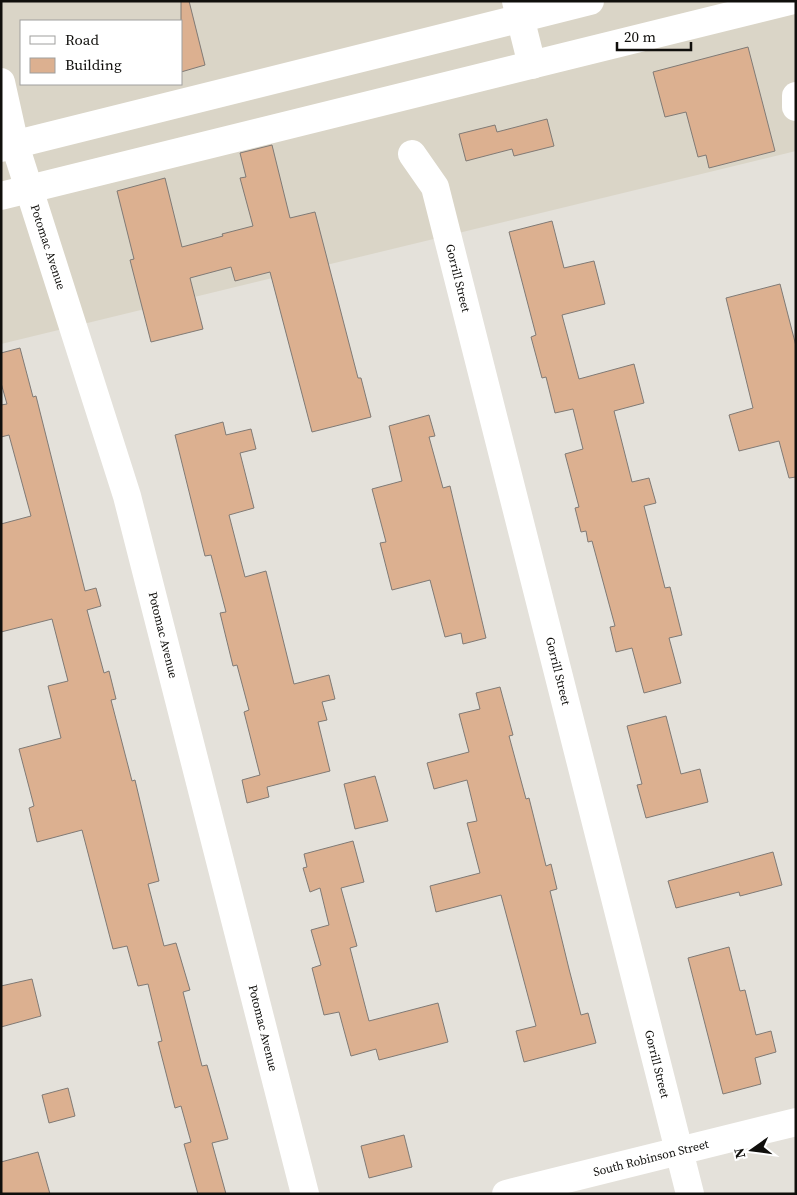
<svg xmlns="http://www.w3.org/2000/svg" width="797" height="1195" font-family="'Source Serif 4',serif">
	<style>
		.built { fill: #dad5c7; fill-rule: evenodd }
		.building { fill: #dcb090; stroke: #807a75 }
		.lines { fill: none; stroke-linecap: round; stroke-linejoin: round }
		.minor { stroke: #fff; stroke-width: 28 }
		.labels { text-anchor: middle; stroke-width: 4; stroke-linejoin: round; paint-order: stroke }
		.street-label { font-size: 12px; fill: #100f0c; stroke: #fff }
	</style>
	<rect width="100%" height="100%" fill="#e4e1da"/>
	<path class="built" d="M 1,1 L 796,1 L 796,151 L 1,344 ZM 21,21 L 181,21 L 181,84 L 21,84 Z"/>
	<g class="building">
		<path d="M 181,1 L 189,1 L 205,65 L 181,72 Z"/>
		<path d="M 748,47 L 775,151 L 709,168 L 706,155 L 698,157 L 686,112 L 665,117 L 653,72 Z"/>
		<path d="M 547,119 L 554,146 L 514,156 L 512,149 L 466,161 L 459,134 L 495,125 L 497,132 Z"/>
		<path d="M 272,145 L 290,218 L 315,212 L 358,378 L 361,378 L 371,417 L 312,432 L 270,272 L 235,281 L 231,267 L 190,278 L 203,329 L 151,342 L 130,260 L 134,259 L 117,191 L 165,178 L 182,247 L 223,236 L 222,234 L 253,226 L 240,178 L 246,177 L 240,153 Z"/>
		<path d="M 552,221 L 564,268 L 594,261 L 605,304 L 562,315 L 579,379 L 634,364 L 644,403 L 614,411 L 632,482 L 649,478 L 656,503 L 644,506 L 665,588 L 670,587 L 682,635 L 669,638 L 681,683 L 644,693 L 632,648 L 616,652 L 610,627 L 615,626 L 592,541 L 588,542 L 586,531 L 581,532 L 575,508 L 579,507 L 565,454 L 583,449 L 573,409 L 555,413 L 546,377 L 542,378 L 531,337 L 536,335 L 509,232 Z"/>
		<path d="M 780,284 L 796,346 L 796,477 L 789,478 L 779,441 L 739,451 L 729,415 L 753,408 L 726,298 Z"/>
		<path d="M 20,348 L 33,397 L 36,396 L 85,591 L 96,588 L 101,606 L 87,610 L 104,673 L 109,671 L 116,699 L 111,700 L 132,781 L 135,780 L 159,881 L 148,884 L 164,946 L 176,943 L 190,990 L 183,992 L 202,1066 L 207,1065 L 228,1139 L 212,1143 L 226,1194 L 198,1194 L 184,1144 L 191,1142 L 181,1106 L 175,1108 L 158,1042 L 162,1041 L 148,984 L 138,986 L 127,946 L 113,949 L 82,830 L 37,842 L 29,808 L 34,806 L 19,749 L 61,738 L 48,686 L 68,681 L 52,619 L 1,632 L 1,524 L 31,516 L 9,435 L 1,437 L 1,405 L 7,404 L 1,383 L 1,353 Z"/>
		<path d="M 429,415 L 435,436 L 429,437 L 443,488 L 450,486 L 486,638 L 463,644 L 461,633 L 445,637 L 430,580 L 392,590 L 380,543 L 386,542 L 372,489 L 402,481 L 389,426 Z"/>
		<path d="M 223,422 L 226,435 L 251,429 L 256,449 L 240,453 L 254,508 L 229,515 L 245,577 L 266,571 L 294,684 L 329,675 L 335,699 L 322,702 L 327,720 L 318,722 L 330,771 L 267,787 L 269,797 L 247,803 L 242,780 L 260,775 L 244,712 L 249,710 L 237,665 L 233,666 L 220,613 L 226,612 L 211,555 L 205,556 L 175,435 Z"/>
		<path d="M 500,687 L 513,735 L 509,736 L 526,799 L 529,798 L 546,866 L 551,864 L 557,889 L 550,891 L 569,969 L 581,1015 L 588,1013 L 596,1043 L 524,1062 L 516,1031 L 536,1026 L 501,895 L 436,912 L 430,886 L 480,873 L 467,823 L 477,821 L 467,780 L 434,789 L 427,763 L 469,752 L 459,714 L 480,709 L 476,693 Z"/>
		<path d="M 666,716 L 681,774 L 700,769 L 708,802 L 646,818 L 637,785 L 642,784 L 627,726 Z"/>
		<path d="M 375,776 L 388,821 L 355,829 L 344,784 Z"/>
		<path d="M 353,841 L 364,882 L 341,888 L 357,946 L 350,948 L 369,1021 L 438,1003 L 448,1042 L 379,1060 L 376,1049 L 351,1056 L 339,1012 L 324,1015 L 312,968 L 321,965 L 311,930 L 329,925 L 320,888 L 310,892 L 303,868 L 307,867 L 304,854 Z"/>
		<path d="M 773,852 L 782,885 L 740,896 L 739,892 L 676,908 L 668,881 Z"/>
		<path d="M 729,947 L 740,991 L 745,990 L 756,1035 L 771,1031 L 776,1052 L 755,1058 L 761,1084 L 723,1094 L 688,958 Z"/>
		<path d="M 32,979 L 41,1016 L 1,1027 L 1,986 Z"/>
		<path d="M 68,1088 L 75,1116 L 49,1123 L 42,1095 Z"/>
		<path d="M 404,1135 L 412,1167 L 369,1178 L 361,1146 Z"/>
		<path d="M 38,1152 L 50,1194 L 1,1194 L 1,1162 Z"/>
	</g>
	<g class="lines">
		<g class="minor">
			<path d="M 516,1 L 532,65"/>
			<path d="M 1,82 L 15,145 L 127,496 L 305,1194"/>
			<path d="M 796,96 L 796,107"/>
			<path d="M 1,148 L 590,1"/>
			<path d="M 412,154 L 435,187 L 690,1194"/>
			<path d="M 1,196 L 790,1"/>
			<path d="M 506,1194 L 796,1122"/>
		</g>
	</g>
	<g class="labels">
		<g class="street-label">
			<text transform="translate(48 247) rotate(72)" y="4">Potomac Avenue</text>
			<text transform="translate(458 278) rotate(76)" y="4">Gorrill Street</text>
			<text transform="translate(163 635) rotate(76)" y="4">Potomac Avenue</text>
			<text transform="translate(558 671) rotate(76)" y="4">Gorrill Street</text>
			<text transform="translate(263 1028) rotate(76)" y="4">Potomac Avenue</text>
			<text transform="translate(657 1064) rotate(76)" y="4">Gorrill Street</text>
			<text transform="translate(651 1158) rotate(-14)" y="4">South Robinson Street</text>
		</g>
	</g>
	<rect width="797" height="1195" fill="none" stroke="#100f0c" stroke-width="5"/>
	<rect x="20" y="20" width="162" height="65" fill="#ffffff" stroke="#9f9f9e"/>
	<rect x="30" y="36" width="25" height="8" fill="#ffffff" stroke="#9f9f9e"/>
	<text x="65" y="45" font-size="15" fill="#100f0c">Road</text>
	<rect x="30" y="58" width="25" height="15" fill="#dcb090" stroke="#9f9f9e"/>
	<text x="65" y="70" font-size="15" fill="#100f0c">Building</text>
	<g transform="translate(752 1150) rotate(256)" stroke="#ffffff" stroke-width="4" paint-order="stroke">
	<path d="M0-4L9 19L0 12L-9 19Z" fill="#100f0c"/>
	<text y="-8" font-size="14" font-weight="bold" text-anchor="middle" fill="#100f0c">N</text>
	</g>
	<path d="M617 42v8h74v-8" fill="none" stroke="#100f0c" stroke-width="2.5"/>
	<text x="624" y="42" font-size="15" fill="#100f0c" stroke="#ffffff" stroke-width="4" paint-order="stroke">20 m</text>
</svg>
